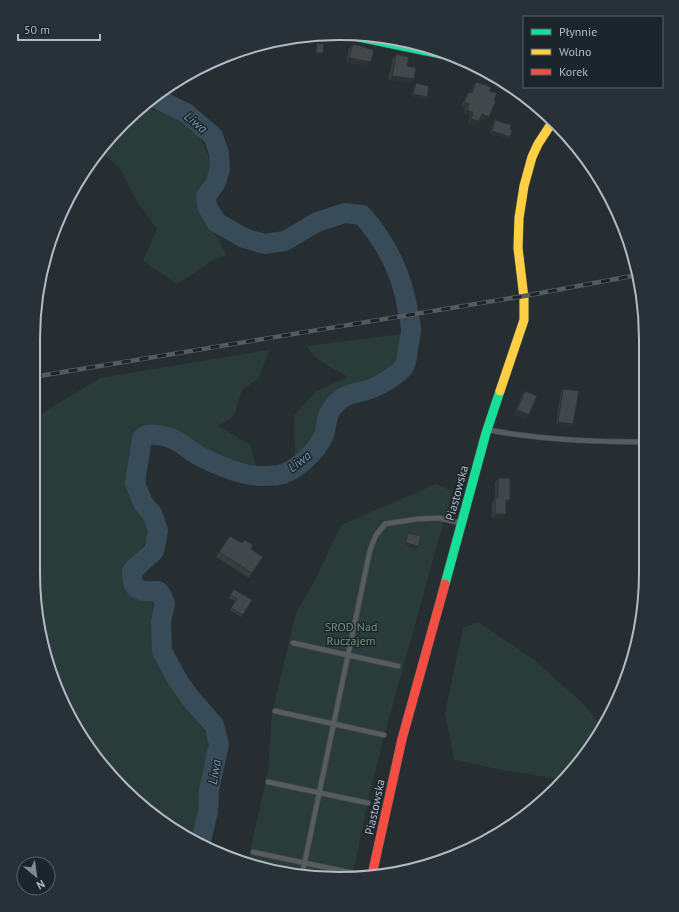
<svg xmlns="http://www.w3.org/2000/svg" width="679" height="912" font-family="'PT Sans',sans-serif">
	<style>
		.green { fill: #2a3c39 }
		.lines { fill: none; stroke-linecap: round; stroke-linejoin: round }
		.river { stroke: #374b58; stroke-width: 20 }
		.lane-casing { stroke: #454a4d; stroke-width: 6 }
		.fast-casing { stroke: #454a4d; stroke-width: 10 }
		.slow-casing { stroke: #454a4d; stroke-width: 10 }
		.jam-casing { stroke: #454a4d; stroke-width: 10 }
		.lane { stroke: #575c61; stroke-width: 4.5 }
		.fast { stroke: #16e098; stroke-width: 9 }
		.slow { stroke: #ffcf43; stroke-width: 9 }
		.jam { stroke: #f24e42; stroke-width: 9 }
		.rail-casing { stroke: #565b5e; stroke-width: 4.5 }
		.rail { stroke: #1c252c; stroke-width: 3; stroke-dasharray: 9; stroke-linecap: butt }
		.wall { fill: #383d40 }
		.shaded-wall { fill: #2e3234 }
		.building { fill: #41474a; stroke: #2e3234 }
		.labels { text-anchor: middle; stroke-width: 3; stroke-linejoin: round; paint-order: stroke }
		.street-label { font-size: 12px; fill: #b2bbc3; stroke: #1c252c }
		.park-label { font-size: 12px; fill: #729674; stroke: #1c252c }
		.water-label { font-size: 13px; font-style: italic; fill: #7592a4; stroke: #1c252c }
		.rim { fill: none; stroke: #b2bbc3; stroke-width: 2 }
	</style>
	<rect width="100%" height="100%" fill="#272e32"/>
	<g class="green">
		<path d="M 143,107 L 167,114 L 187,123 L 200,138 L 208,155 L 211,172 L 198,189 L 200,212 L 217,237 L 226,255 L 212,261 L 177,284 L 143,261 L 157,229 L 137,201 L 119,167 L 100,152 Z"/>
		<path d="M 402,334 L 398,360 L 368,384 L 341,391 L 320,412 L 311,444 L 295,458 L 294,415 L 317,391 L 348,377 C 334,368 314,361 307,346 Z"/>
		<path d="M 269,350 L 259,378 L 242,390 L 234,416 L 218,426 L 251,445 L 257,470 L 208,454 L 178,431 L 145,429 L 134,437 L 130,485 L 151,536 L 124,570 L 132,595 L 154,597 L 154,655 L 209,739 L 205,777 L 195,832 L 191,838 L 123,789 L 74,726 L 44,652 L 33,572 L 33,419 L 100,378 Z"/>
		<path d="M 436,484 L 452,491 L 385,733 L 369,796 L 352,878 L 279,873 L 248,862 L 268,770 L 272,714 L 296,613 L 314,582 L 341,525 Z"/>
		<path d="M 478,622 L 534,660 L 585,705 L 603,729 L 570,774 L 564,780 L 492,768 L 454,759 L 445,713 L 463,628 Z"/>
	</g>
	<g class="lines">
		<path class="river" d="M 153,97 L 186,113 L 213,136 L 219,153 L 220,169 L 215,184 L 206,196 L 207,206 L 216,222 L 244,238 L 264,244 L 285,241 L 317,222 L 345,213 L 362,215 C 386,242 403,276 408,312 C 409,317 411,324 411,330 C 411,336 409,342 408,348 C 407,357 407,366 399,372 C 389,380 376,388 364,391 C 351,394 342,395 333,407 C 326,415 327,426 324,435 C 317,451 299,468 283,474 C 277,476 268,476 262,476 C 241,476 220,466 201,457 C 184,448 179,437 156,435 C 151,434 146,435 142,438 L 135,483 L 143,503 L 153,515 L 158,531 L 154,551 L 132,571 C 131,592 141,592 158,591 L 162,596 L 165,604 L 161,621 L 162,651 L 177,679 L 191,699 L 214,725 L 219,744 L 209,790 L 208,812 L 200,845"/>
		<defs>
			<g id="lane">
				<path d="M 489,430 C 540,440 593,442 644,442"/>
				<path d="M 293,643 L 398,666"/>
				<path d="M 275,711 L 384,735"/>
				<path d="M 268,782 L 368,803"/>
				<path d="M 253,852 L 353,873"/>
				<path d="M 302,875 L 370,550 L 376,535 L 385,524 L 417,519 L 439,518 L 461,523"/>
			</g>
			<g id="fast">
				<path d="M 344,34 L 441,54 L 441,51"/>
				<path d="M 445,584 L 486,433 L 500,391"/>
			</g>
			<path id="slow" d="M 500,391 L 524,320 L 524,298 L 518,248 L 519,218 L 524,186 L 532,157 L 538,144 L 553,121"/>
			<path id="jam" d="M 372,875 L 402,739 L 445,584"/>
		</defs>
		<use href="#lane" class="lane-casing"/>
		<use href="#fast" class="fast-casing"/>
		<use href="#slow" class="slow-casing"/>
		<use href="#jam" class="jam-casing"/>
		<use href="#lane" class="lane"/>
		<use href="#fast" class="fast"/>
		<use href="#slow" class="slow"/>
		<use href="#jam" class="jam"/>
		<defs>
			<path id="rail" d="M 33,377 L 530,295 L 637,275"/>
		</defs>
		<use href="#rail" class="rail-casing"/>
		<use href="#rail" class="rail"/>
	</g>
	<g class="wall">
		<path d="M 317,43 L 321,56 L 315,55 L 316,45 Z"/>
		<path d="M 353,44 L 368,66 L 346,62 L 349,49 Z"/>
		<path d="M 396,54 L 407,66 L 411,83 L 388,80 L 393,58 Z"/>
		<path d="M 476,82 L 490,91 L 489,117 L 486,121 L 480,119 L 476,126 L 468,123 L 470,116 L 464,114 L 465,108 L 462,108 L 462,104 L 469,92 L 471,93 L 473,86 Z"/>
		<path d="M 416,83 L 425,99 L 412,96 L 414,86 Z"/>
		<path d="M 495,120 L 510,129 L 509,139 L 490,133 L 493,123 Z"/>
		<path d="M 563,389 L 572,427 L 556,424 L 561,391 Z"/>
		<path d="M 525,391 L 526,419 L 514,415 L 522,395 Z"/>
		<path d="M 498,478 L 510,500 L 506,504 L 506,514 L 503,519 L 492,519 L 492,503 L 495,498 L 495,483 Z"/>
		<path d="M 408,533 L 418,546 L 416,549 L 404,545 L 407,535 Z"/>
		<path d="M 227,540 L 252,573 L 249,578 L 216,557 Z"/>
		<path d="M 234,589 L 252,600 L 242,617 L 230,610 L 235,601 L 229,598 Z"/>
	</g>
	<g class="shaded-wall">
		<path d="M 316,53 L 323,53 L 321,56 L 315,55 Z"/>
		<path d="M 349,58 L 371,62 L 368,66 L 346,62 Z"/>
		<path d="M 392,76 L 414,79 L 411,83 L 388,80 Z"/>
		<path d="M 413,94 L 427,97 L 425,99 L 412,96 Z"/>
		<path d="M 465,103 L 469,104 L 465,108 L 462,108 Z"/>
		<path d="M 467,110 L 473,112 L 470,116 L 464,114 Z"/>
		<path d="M 482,114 L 489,117 L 486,121 L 478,119 Z"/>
		<path d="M 471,119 L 479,121 L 476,126 L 468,123 Z"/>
		<path d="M 492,131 L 510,137 L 509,139 L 490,133 Z"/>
		<path d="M 517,410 L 529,415 L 526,419 L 514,415 Z"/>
		<path d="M 558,422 L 573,424 L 572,427 L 556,424 Z"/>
		<path d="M 506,500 L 510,500 L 506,504 L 503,504 Z"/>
		<path d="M 495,514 L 506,514 L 503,519 L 492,519 Z"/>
		<path d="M 406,543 L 418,546 L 416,549 L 404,545 Z"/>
	</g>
	<g class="building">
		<path d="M 317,43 L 324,44 L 323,53 L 316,53 Z"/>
		<path d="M 353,44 L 374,50 L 371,62 L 349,58 Z"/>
		<path d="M 396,54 L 409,57 L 407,66 L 416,68 L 414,79 L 392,76 Z"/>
		<path d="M 476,82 L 491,87 L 490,91 L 497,93 L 494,100 L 496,101 L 489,117 L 482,114 L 479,121 L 471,119 L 473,112 L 467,110 L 469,104 L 465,103 L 465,99 L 469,92 L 472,93 Z"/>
		<path d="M 416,83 L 429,86 L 427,97 L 413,94 Z"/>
		<path d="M 495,120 L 511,125 L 510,129 L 512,130 L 512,132 L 510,137 L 492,131 Z"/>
		<path d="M 563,389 L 579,391 L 573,424 L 558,422 Z"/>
		<path d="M 525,391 L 537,396 L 529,415 L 517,410 Z"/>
		<path d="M 498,478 L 510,478 L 510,500 L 506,500 L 506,514 L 495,514 L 495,498 L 498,498 Z"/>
		<path d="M 408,533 L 421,536 L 418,546 L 406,543 Z"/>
		<path d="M 230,536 L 242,543 L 245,540 L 253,545 L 251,549 L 263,557 L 252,573 L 219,552 Z"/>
		<path d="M 234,589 L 252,600 L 243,615 L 231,608 L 237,599 L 230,595 Z"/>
	</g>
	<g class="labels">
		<g class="street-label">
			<text transform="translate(457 493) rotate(-75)" y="4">Piastowska</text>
			<text transform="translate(375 807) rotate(-78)" y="4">Piastowska</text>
		</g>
		<g class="park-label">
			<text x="351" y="631">SROD Nad<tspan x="351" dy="14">Ruczajem</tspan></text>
		</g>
		<g class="water-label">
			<text transform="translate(196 122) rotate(39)" y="5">Liwa</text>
			<text transform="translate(299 461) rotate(-38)" y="5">Liwa</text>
			<text transform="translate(214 772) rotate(-80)" y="5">Liwa</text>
		</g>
	</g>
	<path d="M0 0H679V912H0ZM339 40H340A299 299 0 0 1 639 339V573A299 299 0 0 1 340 872H339A299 299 0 0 1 40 573V339A299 299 0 0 1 339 40Z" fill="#283138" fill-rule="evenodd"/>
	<path class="rim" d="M339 40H340A299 299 0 0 1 639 339V573A299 299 0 0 1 340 872H339A299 299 0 0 1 40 573V339A299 299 0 0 1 339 40Z"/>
	<rect x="523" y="16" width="140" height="72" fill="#1c252c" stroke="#586168"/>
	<rect x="531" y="29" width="20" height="6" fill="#16e098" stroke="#586168"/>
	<text x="559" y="36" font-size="12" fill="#b2bbc3">Płynnie</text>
	<rect x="531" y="49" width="20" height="6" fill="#ffcf43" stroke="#586168"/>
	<text x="559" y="56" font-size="12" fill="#b2bbc3">Wolno</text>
	<rect x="531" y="69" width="20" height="6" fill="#f24e42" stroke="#586168"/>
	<text x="559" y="76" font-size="12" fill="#b2bbc3">Korek</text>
	<g transform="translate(36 876) rotate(151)"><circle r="19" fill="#1c252c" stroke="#586168"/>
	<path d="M0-3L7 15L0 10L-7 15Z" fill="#818a90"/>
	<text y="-6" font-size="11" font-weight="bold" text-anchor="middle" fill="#b2bbc3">N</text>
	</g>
	<path d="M18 34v6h82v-6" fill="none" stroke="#b2bbc3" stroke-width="2"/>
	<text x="24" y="34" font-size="12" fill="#b2bbc3" stroke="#1c252c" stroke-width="3" paint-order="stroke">50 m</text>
</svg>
